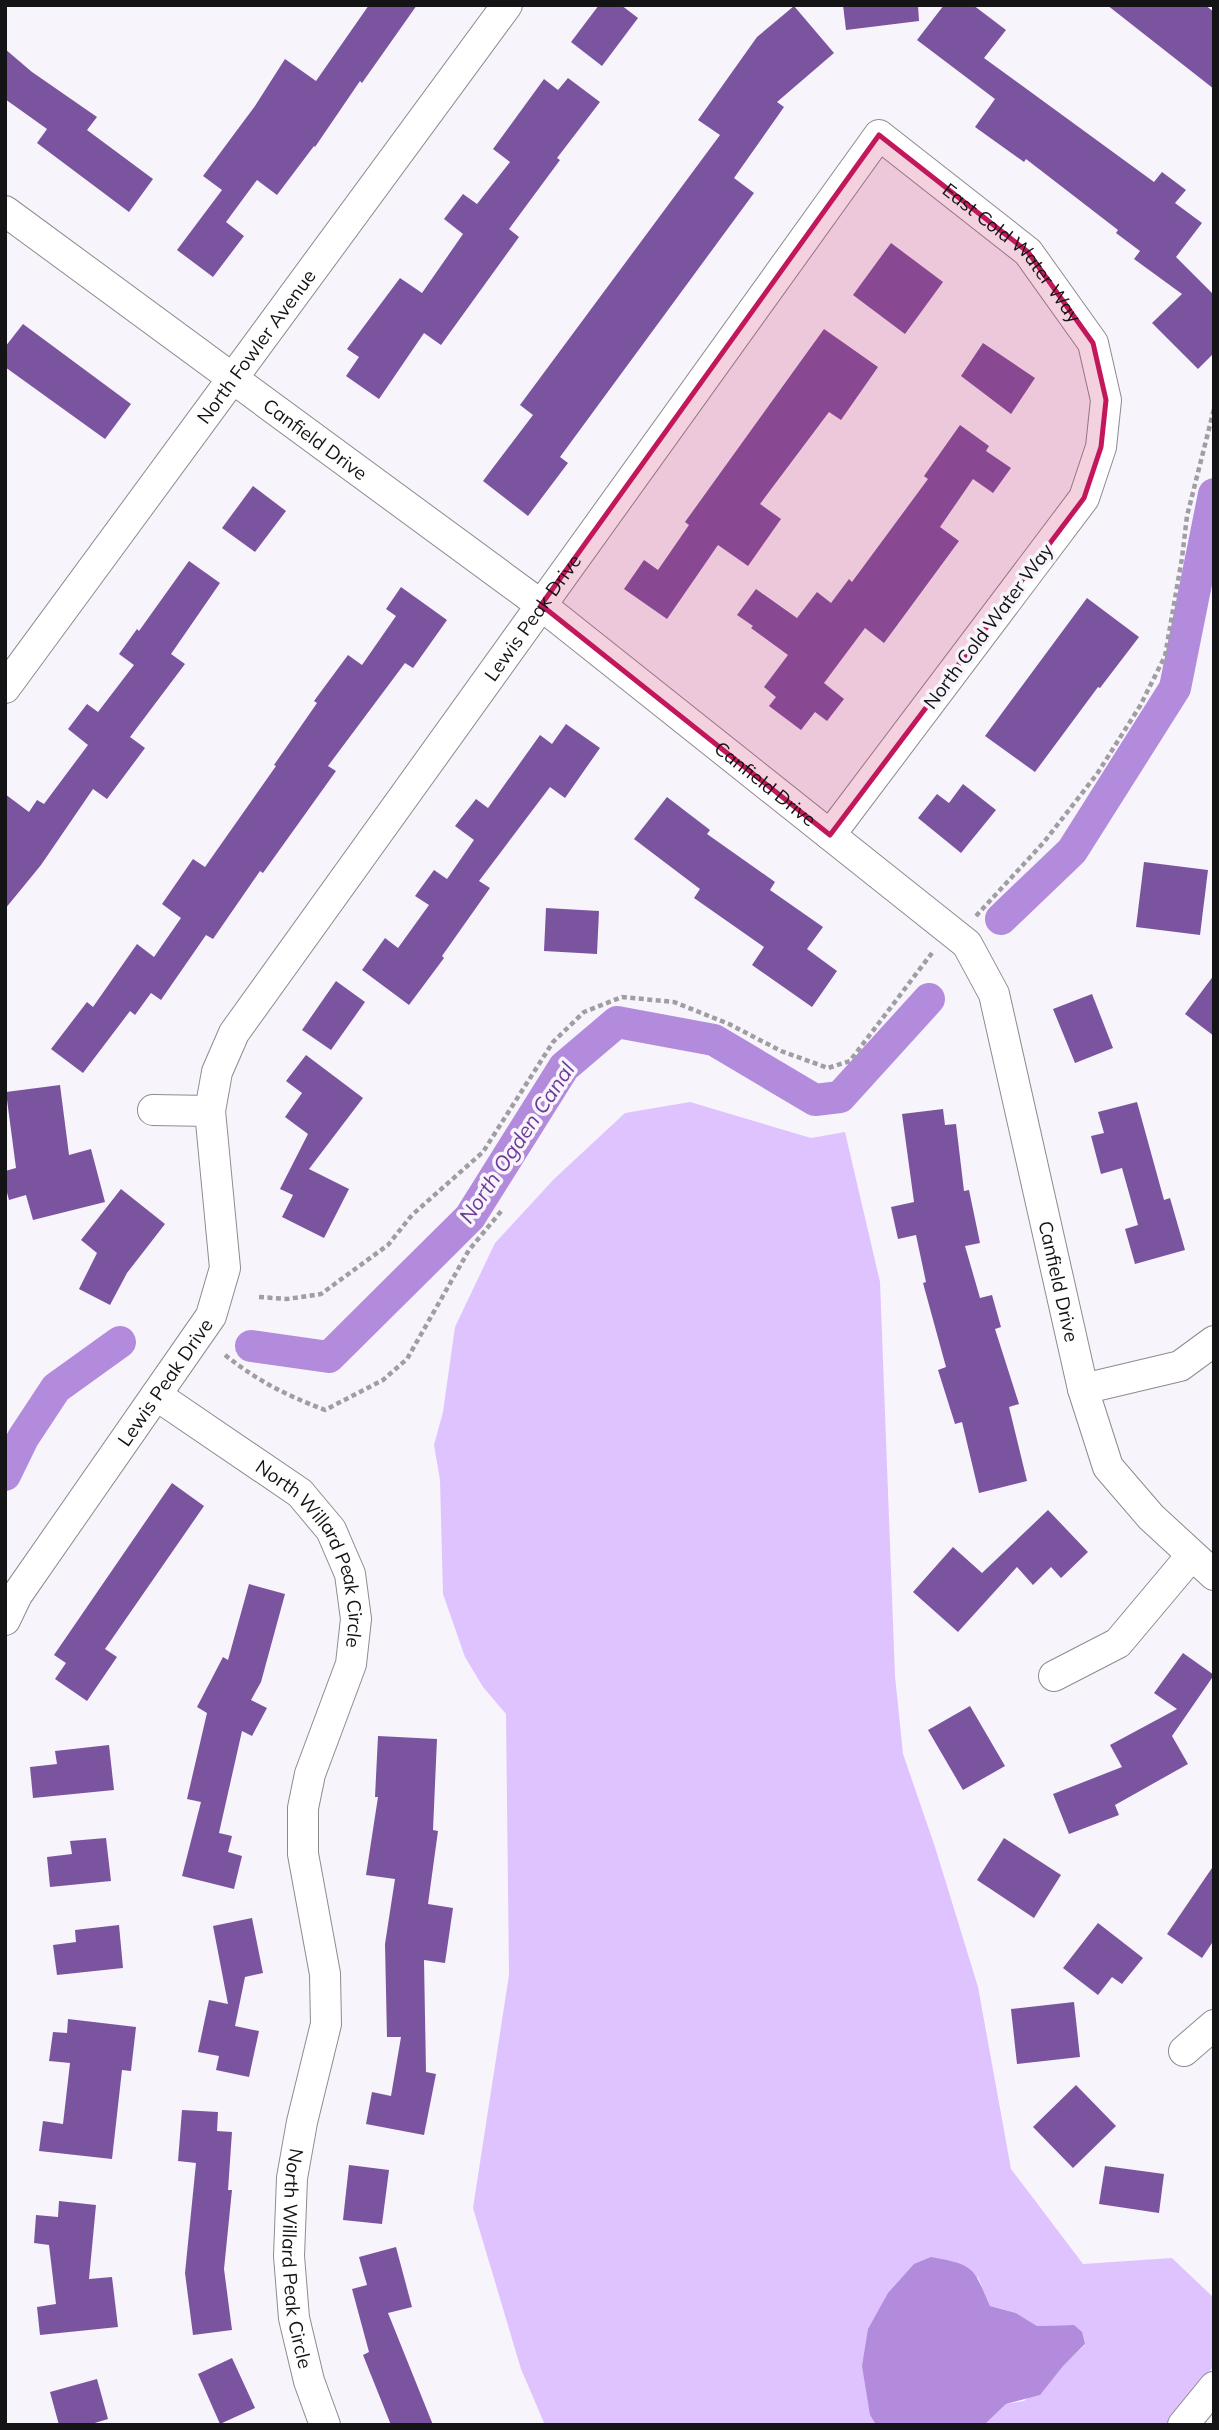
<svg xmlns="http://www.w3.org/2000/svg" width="1219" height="2430" font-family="Mulish,sans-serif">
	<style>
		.green { fill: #dfc3fe }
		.water { fill: #b38bdc }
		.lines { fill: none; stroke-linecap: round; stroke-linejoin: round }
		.canal { stroke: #b38bdc; stroke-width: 32 }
		.building { fill: #7b54a0 }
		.minor-casing { stroke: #8d8b90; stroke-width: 32 }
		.path { stroke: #a09da3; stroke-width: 4.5; stroke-dasharray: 5 3.5; stroke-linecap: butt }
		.minor { stroke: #fff; stroke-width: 30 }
		.marked { fill: #c2185b; fill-opacity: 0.2; stroke: #c2185b; stroke-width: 5; stroke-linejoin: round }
		.labels { text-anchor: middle; stroke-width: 7; stroke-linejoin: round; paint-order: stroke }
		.street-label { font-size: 19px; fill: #141315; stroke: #f7f4fb }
		.water-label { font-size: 21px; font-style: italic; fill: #6e3999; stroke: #f7f4fb }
	</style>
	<rect width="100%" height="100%" fill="#f7f4fb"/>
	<path class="green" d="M 690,1102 L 811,1138 L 845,1132 L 880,1282 L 895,1676 L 903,1754 L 935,1847 L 978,1987 L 1011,2169 L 1083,2264 L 1172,2258 L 1214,2298 L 1214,2366 L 1166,2425 L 984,2425 L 1006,2404 L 1024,2401 L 1085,2345 L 1074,2325 L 1037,2326 L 1016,2313 L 990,2306 L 978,2277 L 870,2415 L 876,2425 L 545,2425 L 521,2369 L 473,2208 L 509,1975 L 506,1714 L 483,1687 L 465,1657 L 443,1594 L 440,1480 L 434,1445 L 443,1412 L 455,1327 L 495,1243 L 554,1179 L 625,1113 Z"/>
	<path class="water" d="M 931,2257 C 974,2265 973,2266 990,2306 L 1016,2313 L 1037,2326 L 1074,2325 L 1082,2332 L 1085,2344 L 1063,2366 L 1040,2395 L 1006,2404 L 984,2425 L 876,2425 L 870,2415 L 862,2366 L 868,2329 L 888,2293 L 914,2264 Z"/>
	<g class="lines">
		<g class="canal">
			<path d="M 1001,919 L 1072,851 L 1175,688 L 1214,494"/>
			<path d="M 251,1346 L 329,1357 L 470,1217 L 564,1067 L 617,1022 L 714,1040 L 815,1100 L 840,1097 L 929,999"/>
			<path d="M 5,1475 L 23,1438 L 56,1388 L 120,1342"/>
		</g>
	</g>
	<g class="building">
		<path d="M 369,5 L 417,5 L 362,83 L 360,81 L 315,147 L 314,146 L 277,195 L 257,180 L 226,222 L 244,236 L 213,277 L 177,250 L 222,190 L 203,176 L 255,106 L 285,59 L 316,81 Z"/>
		<path d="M 599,5 L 621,5 L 638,18 L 602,66 L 571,42 Z"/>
		<path d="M 843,5 L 918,5 L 919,21 L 846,30 Z"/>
		<path d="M 944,5 L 973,5 L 1006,30 L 984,58 L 1154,182 L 1162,172 L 1186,190 L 1175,203 L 1202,223 L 1176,257 L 1214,295 L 1214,353 L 1198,369 L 1152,323 L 1182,294 L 1134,259 L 1140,251 L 1116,233 L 1118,230 L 1026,159 L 1024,162 L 975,127 L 995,99 L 917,40 Z"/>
		<path d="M 1107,5 L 1205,5 L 1214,12 L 1214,89 Z"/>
		<path d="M 794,6 L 834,53 L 777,102 L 784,107 L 734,178 L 754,193 L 560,457 L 568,463 L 528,516 L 483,481 L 533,415 L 520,405 L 720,135 L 698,120 L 757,37 Z"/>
		<path d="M 5,49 L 32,72 L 97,117 L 87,130 L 153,179 L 129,212 L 37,143 L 47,129 L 5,99 Z"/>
		<path d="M 568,78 L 600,102 L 557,158 L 560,160 L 509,229 L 519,237 L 441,345 L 424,333 L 379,399 L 346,376 L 359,357 L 347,349 L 400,278 L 422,293 L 463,234 L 444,219 L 463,194 L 477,204 L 510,162 L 493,149 L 544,79 L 558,90 Z"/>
		<path d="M 891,243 L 943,282 L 905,334 L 853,295 Z"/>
		<path d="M 23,324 L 131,404 L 105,439 L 5,367 L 5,347 Z"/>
		<path d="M 824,329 L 878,367 L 841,420 L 829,412 L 760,504 L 781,519 L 748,566 L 718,545 L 667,619 L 624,589 L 644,560 L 658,570 L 689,525 L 685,522 Z"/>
		<path d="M 983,343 L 1035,378 L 1011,414 L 961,376 Z"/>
		<path d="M 960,425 L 989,446 L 986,451 L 1011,468 L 993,493 L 973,479 L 940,527 L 959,541 L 884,643 L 865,628 L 824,683 L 844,699 L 827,721 L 815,712 L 801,730 L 769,706 L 776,697 L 764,687 L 788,655 L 751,628 L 753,626 L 737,615 L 756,589 L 797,618 L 817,592 L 831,603 L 849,579 L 852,582 L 928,479 L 924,476 Z"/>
		<path d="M 253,486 L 286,511 L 255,552 L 222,528 Z"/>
		<path d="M 189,561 L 220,583 L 171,654 L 185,664 L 130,737 L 145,748 L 107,799 L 93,789 L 41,865 L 5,909 L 5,794 L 29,812 L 37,800 L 44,804 L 88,745 L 68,729 L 87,704 L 98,712 L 134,665 L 119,654 L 137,629 L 139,631 Z"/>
		<path d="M 401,587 L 447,620 L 413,668 L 405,663 L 328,766 L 336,771 L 263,873 L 260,871 L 213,939 L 206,935 L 161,1000 L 151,993 L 135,1015 L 130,1011 L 83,1073 L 51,1049 L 87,1002 L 93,1007 L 137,944 L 154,957 L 181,918 L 162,904 L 193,859 L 205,867 L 276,766 L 274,765 L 317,703 L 314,701 L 348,655 L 362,665 L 396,616 L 386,609 Z"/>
		<path d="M 1087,598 L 1139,637 L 1100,688 L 1098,687 L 1035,772 L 985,736 Z"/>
		<path d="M 566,724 L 600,748 L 565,798 L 550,787 L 479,881 L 490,888 L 442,956 L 444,958 L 409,1005 L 362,970 L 385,938 L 398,948 L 429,905 L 415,896 L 434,870 L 447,879 L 474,840 L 455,826 L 476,799 L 488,808 L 540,735 L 552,744 Z"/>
		<path d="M 963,784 L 996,810 L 961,853 L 918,818 L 937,794 L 949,803 Z"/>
		<path d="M 667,797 L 710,830 L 707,834 L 775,882 L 770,890 L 823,927 L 807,949 L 837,971 L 812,1007 L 752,965 L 764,947 L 694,898 L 700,889 L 634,839 Z"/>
		<path d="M 1144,862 L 1208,870 L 1200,935 L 1136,927 Z"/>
		<path d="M 546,908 L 599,911 L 597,954 L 544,951 Z"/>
		<path d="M 1214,975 L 1214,1036 L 1185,1014 Z"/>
		<path d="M 336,981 L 365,1002 L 331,1050 L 302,1030 Z"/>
		<path d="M 1092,994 L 1113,1048 L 1075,1063 L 1053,1009 Z"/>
		<path d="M 306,1055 L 363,1098 L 309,1169 L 349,1189 L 324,1238 L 282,1217 L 293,1195 L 280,1189 L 308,1134 L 285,1117 L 302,1093 L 286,1081 Z"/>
		<path d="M 60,1085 L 69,1155 L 91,1149 L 105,1202 L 33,1220 L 26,1195 L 9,1200 L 5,1185 L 5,1171 L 16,1168 L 6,1092 Z"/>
		<path d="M 1137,1102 L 1164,1200 L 1170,1198 L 1185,1250 L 1135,1264 L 1125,1229 L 1138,1225 L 1122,1168 L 1101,1174 L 1091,1136 L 1104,1133 L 1098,1112 Z"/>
		<path d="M 943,1109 L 945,1125 L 956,1124 L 964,1191 L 969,1190 L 980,1243 L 965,1246 L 980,1298 L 992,1295 L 1001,1327 L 995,1329 L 1019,1404 L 1009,1407 L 1027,1481 L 979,1493 L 962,1422 L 955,1424 L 938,1370 L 946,1367 L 923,1283 L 926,1282 L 916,1235 L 898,1239 L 891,1207 L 914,1202 L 902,1114 Z"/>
		<path d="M 121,1189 L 165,1224 L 127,1273 L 110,1305 L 79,1289 L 97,1253 L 81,1240 Z"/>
		<path d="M 172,1483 L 204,1506 L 105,1649 L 117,1657 L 87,1701 L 55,1679 L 66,1663 L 54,1655 Z"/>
		<path d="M 1048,1510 L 1088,1552 L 1061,1578 L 1051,1567 L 1033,1585 L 1017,1567 L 958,1632 L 913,1592 L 953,1547 L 982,1573 Z"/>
		<path d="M 249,1584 L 285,1594 L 261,1682 L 251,1700 L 267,1708 L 252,1736 L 242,1731 L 219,1833 L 232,1836 L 228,1852 L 242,1856 L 234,1889 L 182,1876 L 201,1802 L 187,1799 L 207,1713 L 197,1707 L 223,1657 L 228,1660 Z"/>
		<path d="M 1183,1653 L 1214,1675 L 1172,1736 L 1188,1764 L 1115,1805 L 1119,1815 L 1069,1834 L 1053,1794 L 1122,1767 L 1110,1745 L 1177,1709 L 1154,1693 Z"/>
		<path d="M 970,1706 L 1005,1766 L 963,1790 L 928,1730 Z"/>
		<path d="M 378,1736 L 437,1739 L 433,1830 L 438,1831 L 428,1904 L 453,1908 L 445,1963 L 424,1960 L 426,2072 L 436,2074 L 424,2135 L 366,2124 L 372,2092 L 391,2096 L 401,2037 L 387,2037 L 385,1944 L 395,1879 L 366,1875 L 378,1797 L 375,1797 Z"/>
		<path d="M 109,1745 L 114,1790 L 33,1798 L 30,1767 L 57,1764 L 55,1751 Z"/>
		<path d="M 106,1838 L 111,1881 L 50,1887 L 47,1857 L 72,1854 L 70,1841 Z"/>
		<path d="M 1004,1838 L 1061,1875 L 1034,1918 L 977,1880 Z"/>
		<path d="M 1214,1865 L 1214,1940 L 1202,1958 L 1167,1934 Z"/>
		<path d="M 252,1918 L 263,1973 L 245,1977 L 235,2026 L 259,2031 L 249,2077 L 216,2070 L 219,2056 L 198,2052 L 209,2000 L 228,2004 L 213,1926 Z"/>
		<path d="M 1098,1923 L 1143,1958 L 1122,1984 L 1112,1977 L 1098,1995 L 1063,1968 Z"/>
		<path d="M 119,1925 L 123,1968 L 57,1975 L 53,1945 L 76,1942 L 75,1930 Z"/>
		<path d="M 1074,2002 L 1080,2057 L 1017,2064 L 1011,2009 Z"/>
		<path d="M 68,2019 L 136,2027 L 131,2071 L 122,2070 L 112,2159 L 39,2151 L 43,2121 L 63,2124 L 70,2063 L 49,2061 L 53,2032 L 67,2033 Z"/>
		<path d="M 1076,2085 L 1116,2126 L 1073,2168 L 1033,2127 Z"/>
		<path d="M 182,2110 L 218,2112 L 217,2131 L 232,2132 L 228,2190 L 232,2190 L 224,2269 L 232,2330 L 193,2335 L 185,2273 L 196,2163 L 178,2161 Z"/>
		<path d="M 349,2165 L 389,2170 L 382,2224 L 343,2220 Z"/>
		<path d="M 1105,2166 L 1164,2174 L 1159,2213 L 1099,2204 Z"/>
		<path d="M 59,2201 L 96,2205 L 89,2279 L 112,2277 L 118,2327 L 40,2335 L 37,2307 L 56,2304 L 49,2245 L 34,2243 L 36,2215 L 58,2217 Z"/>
		<path d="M 396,2247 L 412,2307 L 388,2313 L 433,2425 L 391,2425 L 363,2355 L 369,2352 L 352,2289 L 367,2285 L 359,2257 Z"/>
		<path d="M 232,2358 L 255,2408 L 220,2424 L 198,2374 Z"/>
		<path d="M 97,2379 L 108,2419 L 88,2425 L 59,2425 L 50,2392 Z"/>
	</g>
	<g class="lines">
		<defs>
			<g id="minor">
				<path id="s1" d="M 5,211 L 541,605 L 967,944 L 994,994 L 1083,1389 L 1108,1467 L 1151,1517 L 1214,1575"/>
				<path id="s2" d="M 5,688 L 507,5"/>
				<path d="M 153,1110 L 210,1111"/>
				<path d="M 1083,1389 L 1180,1366 L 1214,1341"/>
				<path id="s3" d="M 156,1395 L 300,1493 L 331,1530 L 350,1574 L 356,1619 L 351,1664 L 310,1774 L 303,1808 L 303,1854 L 325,1974 L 326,2024 L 302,2122 L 292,2178 L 289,2256 L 294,2318 L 309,2381 L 325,2425"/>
				<path id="s4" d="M 5,1620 L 17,1595 L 211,1316 L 225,1268 L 210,1111 L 217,1072 L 234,1033 L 879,135 L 1028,252 L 1093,343 L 1106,400 L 1101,447 L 1084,498 L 830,835"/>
				<path d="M 1054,1676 L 1118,1643 L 1191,1556"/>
				<path d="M 1184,2051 L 1214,2025"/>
				<path d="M 1183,2425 L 1214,2387"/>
			</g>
		</defs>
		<use href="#minor" class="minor-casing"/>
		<g class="path">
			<path d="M 976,916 L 1044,842 L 1097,774 L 1140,706 L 1165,656 L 1182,558 L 1187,516 L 1214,409"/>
			<path d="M 259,1297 L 287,1299 L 321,1294 L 388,1245 L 412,1215 L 483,1152 L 553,1042 L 584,1012 L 622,997 L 674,1002 L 729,1024 L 781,1051 L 828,1068 L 850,1061 L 932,953"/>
			<path d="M 225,1355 C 259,1382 286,1395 325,1410 L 383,1380 L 407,1359 L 469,1250 L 503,1209"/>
		</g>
		<use href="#minor" class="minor"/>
	</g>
	<path class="marked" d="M 879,135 L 1028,252 L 1093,343 L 1106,400 L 1101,447 L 1084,498 L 830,835 L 541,605 Z"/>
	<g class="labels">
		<g class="street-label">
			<text dy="7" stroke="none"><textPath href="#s4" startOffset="1942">East Cold Water Way</textPath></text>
			<text dy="7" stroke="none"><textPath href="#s2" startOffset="424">North Fowler Avenue</textPath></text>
			<text dy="7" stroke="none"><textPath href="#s1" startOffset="385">Canfield Drive</textPath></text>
			<text dy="7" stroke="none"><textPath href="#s4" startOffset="1169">Lewis Peak Drive</textPath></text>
			<text transform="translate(988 626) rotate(-53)" y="7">North Cold Water Way</text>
			<text dy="7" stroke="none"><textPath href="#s1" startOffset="952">Canfield Drive</textPath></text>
			<text dy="7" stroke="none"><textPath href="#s1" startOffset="1561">Canfield Drive</textPath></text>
			<text dy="7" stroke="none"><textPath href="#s4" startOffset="287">Lewis Peak Drive</textPath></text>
			<text dy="7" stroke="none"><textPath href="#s3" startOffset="234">North Willard Peak Circle</textPath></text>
			<text dy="7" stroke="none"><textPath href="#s3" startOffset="970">North Willard Peak Circle</textPath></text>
		</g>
		<g class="water-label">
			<text transform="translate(517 1143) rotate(-56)" y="7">North Ogden Canal</text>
		</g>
	</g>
	<rect width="1219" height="2430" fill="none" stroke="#141315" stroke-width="14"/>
</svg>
